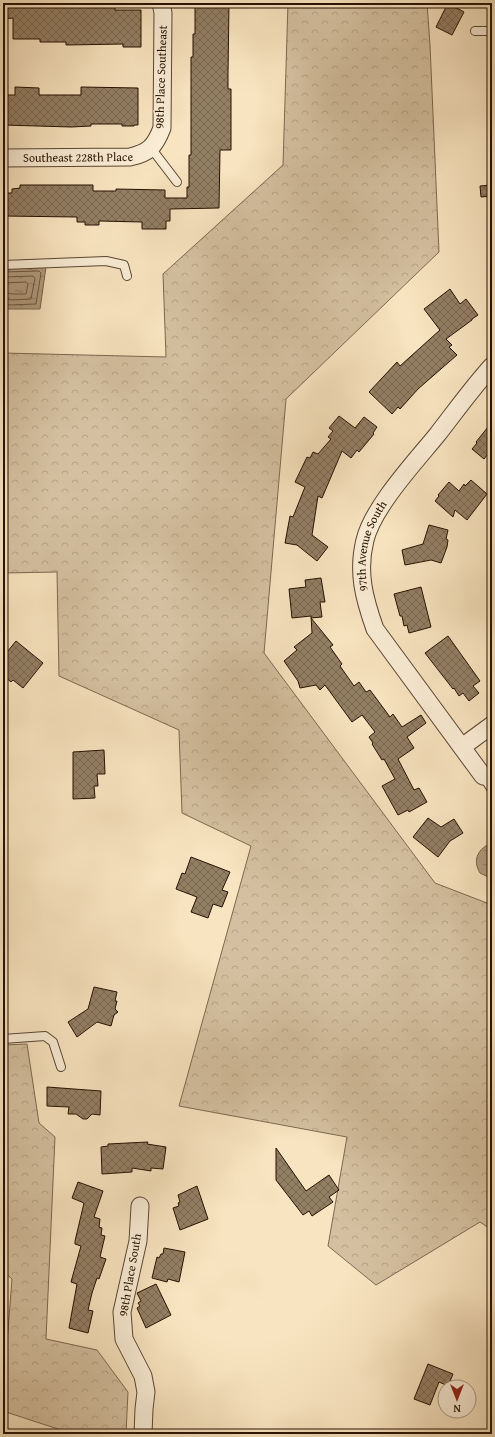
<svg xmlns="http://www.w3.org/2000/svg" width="495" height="1437" font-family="'Gentium Book Plus',serif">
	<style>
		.forest { fill: url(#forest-crowns); stroke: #7d6850 }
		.water { fill: url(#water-ripples); stroke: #79644d }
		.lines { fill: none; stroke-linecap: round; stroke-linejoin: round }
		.shore { stroke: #6c5640; stroke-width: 1 }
		.building { fill: url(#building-cross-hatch); stroke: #261101 }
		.lane-casing { stroke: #5a4631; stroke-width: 10 }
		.street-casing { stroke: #5a4631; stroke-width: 19 }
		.lane { stroke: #faedd6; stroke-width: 8 }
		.street { stroke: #faedd6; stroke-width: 17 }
		.labels { text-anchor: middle; stroke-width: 3; stroke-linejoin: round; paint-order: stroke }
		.street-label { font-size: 12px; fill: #261101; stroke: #faedd6 }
	</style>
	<defs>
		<pattern id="forest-crowns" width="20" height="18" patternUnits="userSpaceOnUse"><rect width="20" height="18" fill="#d4c0a0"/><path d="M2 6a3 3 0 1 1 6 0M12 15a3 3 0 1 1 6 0" fill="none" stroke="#b6a488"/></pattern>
		<pattern id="water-ripples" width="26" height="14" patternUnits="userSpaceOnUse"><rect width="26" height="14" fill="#b19c7f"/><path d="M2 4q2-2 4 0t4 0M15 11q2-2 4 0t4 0" fill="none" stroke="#907e66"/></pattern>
		<pattern id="building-cross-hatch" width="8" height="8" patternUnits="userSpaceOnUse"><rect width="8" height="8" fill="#937f64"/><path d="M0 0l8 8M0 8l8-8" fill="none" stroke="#786750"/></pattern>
	</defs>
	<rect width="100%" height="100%" fill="#f8e4c0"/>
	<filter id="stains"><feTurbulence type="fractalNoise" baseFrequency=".005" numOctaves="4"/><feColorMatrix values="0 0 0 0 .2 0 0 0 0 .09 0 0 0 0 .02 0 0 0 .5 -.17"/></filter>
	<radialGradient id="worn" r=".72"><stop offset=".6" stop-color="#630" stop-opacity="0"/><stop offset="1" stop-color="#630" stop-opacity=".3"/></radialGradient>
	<g class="forest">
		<path d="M 288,3 L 427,3 L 430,45 L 439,252 L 286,399 L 264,653 L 435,883 L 492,905 L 492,1230 L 480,1222 L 376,1285 L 328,1246 L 347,1137 L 179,1106 L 251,846 L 182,813 L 179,730 L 59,676 L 57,572 L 3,573 L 3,353 L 166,357 L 163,274 L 283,165 Z"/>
		<path d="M 27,1044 L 39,1123 L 55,1137 L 46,1339 L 97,1350 L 128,1392 L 126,1434 L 82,1434 L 64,1431 L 3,1411 L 3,1357 L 6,1357 L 12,1279 L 3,1271 L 3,1045 Z"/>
	</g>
	<g class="water">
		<path d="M 46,267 L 40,309 L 9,309 L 3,306 L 3,268 Z"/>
		<path d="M 492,843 L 492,879 L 480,873 C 472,860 478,848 492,843 Z"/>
	</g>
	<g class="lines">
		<g class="shore">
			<path d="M 3,272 L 39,271 L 41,273 L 36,304 L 10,305 L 3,303"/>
			<path d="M 3,277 L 33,276 L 35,278 L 31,299 L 11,300 L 3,298"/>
			<path d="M 3,283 L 26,282 L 28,284 L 26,294 L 12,294 L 3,292"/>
		</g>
	</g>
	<g class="building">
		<path d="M 3,3 L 61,3 L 61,4 L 86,5 L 86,6 L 115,7 L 115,10 L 141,10 L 141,47 L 123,47 L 123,44 L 66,45 L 66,42 L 40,42 L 40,39 L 13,39 L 13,18 L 3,19 Z"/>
		<path d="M 195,3 L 229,3 L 228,74 L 228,89 L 231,89 L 231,150 L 220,150 L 219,208 L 170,209 L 170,221 L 166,221 L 166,229 L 142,229 L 142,222 L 99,221 L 99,225 L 85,225 L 85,222 L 77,222 L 77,217 L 3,216 L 3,193 L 12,193 L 12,189 L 20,188 L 20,185 L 93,185 L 93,191 L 116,191 L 116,189 L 165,190 L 165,198 L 187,198 L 187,187 L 189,187 L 189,155 L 191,155 L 191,57 L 193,57 L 193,34 L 195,34 Z"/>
		<path d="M 448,3 L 464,12 L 452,35 L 436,27 Z"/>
		<path d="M 15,87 L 39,88 L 39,95 L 81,95 L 81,87 L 138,88 L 138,125 L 134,125 L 134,126 L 122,126 L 122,124 L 91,124 L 91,126 L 71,127 L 3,125 L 3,95 L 15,95 Z"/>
		<path d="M 492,185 L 492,196 L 481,197 L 480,186 Z"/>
		<path d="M 450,289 L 460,304 L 466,299 L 478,315 L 472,319 L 472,320 L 446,339 L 452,345 L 449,347 L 457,355 L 418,389 L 400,409 L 398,407 L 392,414 L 369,392 L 397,362 L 400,366 L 440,330 L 424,309 Z"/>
		<path d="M 339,416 L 355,428 L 364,417 L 377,427 L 373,433 L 374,434 L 359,452 L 357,450 L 351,458 L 342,451 L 322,498 L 318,496 L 312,535 L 328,547 L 317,561 L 297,545 L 285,543 L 290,516 L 293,517 L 305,487 L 295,482 L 307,457 L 310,458 L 313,452 L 318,454 L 331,439 L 328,437 L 333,431 L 329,428 Z"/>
		<path d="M 492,422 L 492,449 L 484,459 L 472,449 L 477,443 L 476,442 Z"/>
		<path d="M 471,480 L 487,494 L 467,520 L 455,510 L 453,517 L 435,501 L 439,496 L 438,495 L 449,482 L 459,491 L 464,484 L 465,486 Z"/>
		<path d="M 429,525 L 448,530 L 446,539 L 448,540 L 447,547 L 441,563 L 431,560 L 405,565 L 402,550 L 423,544 Z"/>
		<path d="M 321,578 L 325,602 L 320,602 L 322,617 L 311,618 L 333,645 L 330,647 L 342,664 L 340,666 L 354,686 L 359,682 L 366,692 L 370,690 L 390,717 L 393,714 L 402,727 L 421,715 L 426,723 L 407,737 L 414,748 L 398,759 L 414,790 L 419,788 L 427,802 L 409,812 L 408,810 L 398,815 L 382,786 L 395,779 L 384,759 L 382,760 L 372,744 L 373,743 L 369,737 L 375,732 L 362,715 L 352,722 L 325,685 L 320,690 L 316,685 L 300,688 L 298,681 L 284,661 L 297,650 L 294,647 L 312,633 L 311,616 L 292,618 L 289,589 L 306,587 L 305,580 Z"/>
		<path d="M 421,587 L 431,627 L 409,633 L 407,625 L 404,626 L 402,616 L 400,616 L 394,594 Z"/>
		<path d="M 448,636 L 480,681 L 473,686 L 479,693 L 469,701 L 463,693 L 459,696 L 454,688 L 453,689 L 425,653 Z"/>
		<path d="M 16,641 L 43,663 L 23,688 L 13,680 L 11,682 L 3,675 L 3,657 Z"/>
		<path d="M 104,750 L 105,774 L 97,774 L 98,786 L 94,786 L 95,798 L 73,799 L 73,752 Z"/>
		<path d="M 428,818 L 441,827 L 454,819 L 463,833 L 450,841 L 438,857 L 413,837 Z"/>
		<path d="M 191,857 L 230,872 L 222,890 L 228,892 L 222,907 L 213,904 L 208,918 L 191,912 L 197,897 L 176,889 L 182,873 L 185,874 Z"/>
		<path d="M 94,987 L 117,992 L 115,1001 L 117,1001 L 115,1009 L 118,1012 L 114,1015 L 111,1026 L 97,1022 L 77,1037 L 68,1022 L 88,1009 Z"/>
		<path d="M 47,1087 L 101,1091 L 100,1115 L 92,1114 L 87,1119 L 83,1119 L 76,1114 L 68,1114 L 69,1107 L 47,1106 Z"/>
		<path d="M 148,1142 L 147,1144 L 166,1147 L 163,1169 L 151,1168 L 151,1171 L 132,1168 L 132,1172 L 102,1174 L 101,1147 L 108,1146 L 108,1144 Z"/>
		<path d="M 276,1148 L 306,1191 L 329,1175 L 339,1190 L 329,1197 L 333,1202 L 312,1216 L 309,1211 L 303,1215 L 276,1180 Z"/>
		<path d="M 78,1182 L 103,1191 L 94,1217 L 100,1219 L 99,1227 L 102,1228 L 101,1235 L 105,1236 L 100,1257 L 106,1259 L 99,1279 L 97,1278 L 92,1293 L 88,1310 L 93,1311 L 88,1333 L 69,1328 L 77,1284 L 71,1282 L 81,1246 L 75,1244 L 75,1241 L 84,1203 L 72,1198 Z"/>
		<path d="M 197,1186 L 208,1219 L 180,1230 L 173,1208 L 179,1206 L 178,1203 L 180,1202 L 178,1195 Z"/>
		<path d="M 164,1248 L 185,1252 L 179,1282 L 168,1279 L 167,1282 L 152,1278 L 157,1257 L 159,1258 L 161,1254 L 163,1254 Z"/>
		<path d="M 156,1284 L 171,1315 L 146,1328 L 137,1308 L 140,1306 L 138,1303 L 141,1301 L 137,1293 Z"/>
		<path d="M 428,1364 L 453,1374 L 448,1386 L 439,1382 L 430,1405 L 414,1399 Z"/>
	</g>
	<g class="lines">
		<defs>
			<g id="lane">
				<path d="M 475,31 L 492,31"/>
				<path d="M 151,148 L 177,182"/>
				<path d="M 3,265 L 106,261 L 124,265 L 127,276"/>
				<path d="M 483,776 L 492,790"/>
				<path d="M 3,1039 L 45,1036 L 53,1042 L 61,1067"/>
			</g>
			<g id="street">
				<path id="s1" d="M 3,158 L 130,157 C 149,153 155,146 162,128 L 163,13 L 161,3"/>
				<path d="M 462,747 L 492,725"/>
				<path id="s2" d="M 483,776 L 375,629 C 364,598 357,572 365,540 C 373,507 415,462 437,435 C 455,412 472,388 492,366"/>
				<path d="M 140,1206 L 138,1241 L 122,1312 L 124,1339 L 143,1376 L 146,1392 L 144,1409 L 143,1434"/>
			</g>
		</defs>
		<use href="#lane" class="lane-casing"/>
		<use href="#street" class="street-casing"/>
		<use href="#lane" class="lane"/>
		<use href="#street" class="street"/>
	</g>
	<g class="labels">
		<g class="street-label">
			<text transform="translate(161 77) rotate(-88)" y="4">98th Place Southeast</text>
			<text dy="4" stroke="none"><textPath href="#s1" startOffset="75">Southeast 228th Place</textPath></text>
			<text dy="4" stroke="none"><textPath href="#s2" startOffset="269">97th Avenue South</textPath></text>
			<text transform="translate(130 1275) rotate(-80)" y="4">98th Place South</text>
		</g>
	</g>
	<rect width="495" height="1437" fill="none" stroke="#f8e4c0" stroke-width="16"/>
	<rect x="4" y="4" width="487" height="1429" fill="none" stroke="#261101" stroke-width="2"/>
	<rect x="8" y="8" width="479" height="1421" fill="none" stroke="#261101"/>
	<g transform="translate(457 1399) rotate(180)"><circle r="19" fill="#faedd6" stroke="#a59581"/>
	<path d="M0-3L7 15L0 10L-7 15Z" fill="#8f2418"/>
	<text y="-6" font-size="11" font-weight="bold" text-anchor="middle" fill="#261101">N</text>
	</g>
	<rect width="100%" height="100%" filter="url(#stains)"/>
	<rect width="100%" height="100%" fill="url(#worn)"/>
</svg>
